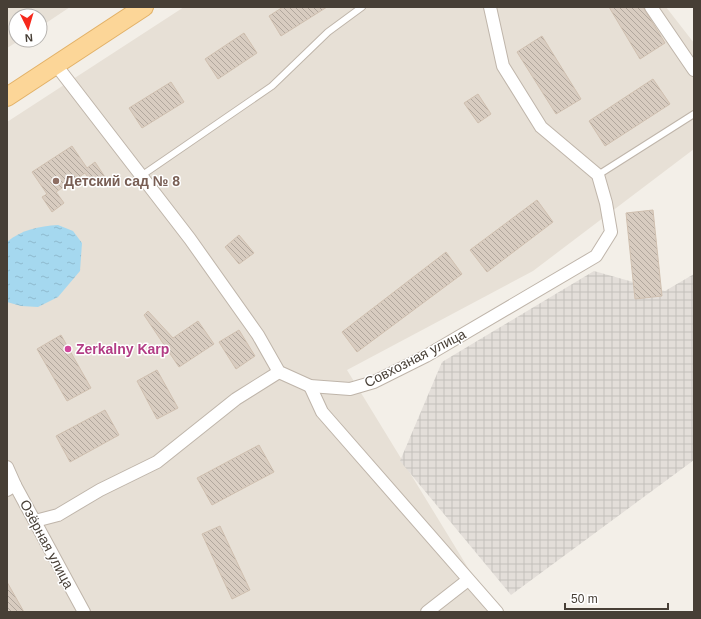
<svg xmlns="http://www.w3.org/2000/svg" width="701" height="619" font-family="Arial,sans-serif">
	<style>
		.residential { fill: #e7e0d6 }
		.industrial { fill: url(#industrial-grid) }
		.water { fill: url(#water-ripples) }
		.building { fill: url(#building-back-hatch); stroke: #d0c0b0 }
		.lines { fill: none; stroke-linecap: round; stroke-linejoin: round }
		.service-casing { stroke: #bfb5aa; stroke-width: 8 }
		.minor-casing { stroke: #bfb5aa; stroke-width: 14 }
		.primary-casing { stroke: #e2b167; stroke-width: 20 }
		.service { stroke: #fff; stroke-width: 6 }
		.minor { stroke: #fff; stroke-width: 12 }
		.primary { stroke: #fcd698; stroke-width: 18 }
		.education-dot { fill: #8d6e63; stroke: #fff; stroke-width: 1.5 }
		.hotel-dot { fill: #d1479c; stroke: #fff; stroke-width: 1.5 }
		.labels { text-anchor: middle; stroke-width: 3; stroke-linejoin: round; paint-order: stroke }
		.education-label { font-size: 14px; font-weight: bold; fill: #785e54; stroke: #fff; text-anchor: start }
		.hotel-label { font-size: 14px; font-weight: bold; fill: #b23c85; stroke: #fff; text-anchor: start }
		.street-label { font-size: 14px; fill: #473f36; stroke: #fff }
	</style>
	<defs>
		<pattern id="industrial-grid" width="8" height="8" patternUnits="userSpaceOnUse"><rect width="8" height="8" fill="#e3ded9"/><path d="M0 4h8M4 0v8" fill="none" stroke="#c4c0bb"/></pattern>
		<pattern id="water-ripples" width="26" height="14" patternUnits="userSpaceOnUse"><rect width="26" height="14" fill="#a5d8ef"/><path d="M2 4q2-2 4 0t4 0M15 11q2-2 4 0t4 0" fill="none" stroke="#8fbace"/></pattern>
		<pattern id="building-back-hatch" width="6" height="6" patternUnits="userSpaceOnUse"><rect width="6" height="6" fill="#d8ccc0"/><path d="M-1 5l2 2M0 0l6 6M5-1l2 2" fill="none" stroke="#b1a79d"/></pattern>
	</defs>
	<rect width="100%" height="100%" fill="#f3efe8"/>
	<g class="residential">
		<path d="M 7,7 L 70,7 L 40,27 L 40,16 L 16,16 L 16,40 L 20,40 L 7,48 Z"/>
		<path d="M 184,7 L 666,7 L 694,43 L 694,149 L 533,271 L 347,370 L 495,612 L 7,612 L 7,122 Z"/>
	</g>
	<path class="industrial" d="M 594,271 L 665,291 L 694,274 L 694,460 L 511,595 L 400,461 L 442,362 Z"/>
	<path class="water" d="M 58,225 L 73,231 L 82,243 L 80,271 L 58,297 L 38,307 L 21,306 L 7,302 L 7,242 C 21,230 39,226 58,225 Z"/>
	<g class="building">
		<path d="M 283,7 L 327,7 L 281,36 L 269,16 Z"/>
		<path d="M 609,7 L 643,7 L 665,43 L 640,59 Z"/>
		<path d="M 244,33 L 257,53 L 218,79 L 205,59 Z"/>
		<path d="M 542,36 L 581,99 L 556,114 L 517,52 Z"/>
		<path d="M 653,79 L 670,104 L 605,146 L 589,121 Z"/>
		<path d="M 171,82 L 184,102 L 142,128 L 129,108 Z"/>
		<path d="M 478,94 L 491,114 L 478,123 L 464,103 Z"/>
		<path d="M 72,146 L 87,168 L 95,162 L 105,177 L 93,185 L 85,173 L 56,192 L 64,203 L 52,212 L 42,197 L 47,194 L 32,172 Z"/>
		<path d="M 537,200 L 553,222 L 487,272 L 470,250 Z"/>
		<path d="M 653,210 L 662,296 L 635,299 L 626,213 Z"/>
		<path d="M 239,235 L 254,253 L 239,264 L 225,247 Z"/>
		<path d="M 446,252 L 462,274 L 357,352 L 342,332 Z"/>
		<path d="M 148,311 L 173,338 L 198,321 L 214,344 L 179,367 L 144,315 Z"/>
		<path d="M 239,330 L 255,356 L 236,369 L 219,342 Z"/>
		<path d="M 61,335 L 91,388 L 67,401 L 37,349 Z"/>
		<path d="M 157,370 L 178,408 L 157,419 L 137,381 Z"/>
		<path d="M 105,410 L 119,435 L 70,462 L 56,436 Z"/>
		<path d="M 259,445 L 274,472 L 212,505 L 197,478 Z"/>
		<path d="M 220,526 L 250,590 L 232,599 L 202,534 Z"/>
		<path d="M 7,582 L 24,612 L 7,612 Z"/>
	</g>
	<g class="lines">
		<defs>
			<g id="service">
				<path d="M 598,175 L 694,114"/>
				<path d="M 141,176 L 272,86 L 328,32 L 362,7"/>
			</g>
			<g id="minor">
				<path d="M 651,7 L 694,70"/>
				<path d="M 56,65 L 190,239 L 258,335 L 279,372 L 310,386 L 350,389 L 374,382 L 426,356 L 596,256 L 611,232 L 606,203 L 598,175 L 541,127 L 503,66 L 490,7"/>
				<path d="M 310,386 L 322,412 L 497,612"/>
				<path d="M 7,467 L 15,485"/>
				<path d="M 7,490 L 15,485 L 84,612"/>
				<path d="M 35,521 L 58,515 L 100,490 L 157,462 L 236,399 L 279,372"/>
				<path d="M 427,612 L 468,580"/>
			</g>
			<path id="primary" d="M 7,97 L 144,7"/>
		</defs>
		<use href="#service" class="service-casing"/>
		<use href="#minor" class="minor-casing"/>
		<use href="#primary" class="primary-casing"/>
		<use href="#service" class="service"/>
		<use href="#minor" class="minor"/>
		<use href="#primary" class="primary"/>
	</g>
	<circle class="education-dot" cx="56" cy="181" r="4"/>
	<circle class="hotel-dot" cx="68" cy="349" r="4"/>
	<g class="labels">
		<g class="education-label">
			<text x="64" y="186">Детский сад № 8</text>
		</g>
		<g class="hotel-label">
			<text x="76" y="354">Zerkalny Karp</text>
		</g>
		<g class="street-label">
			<text transform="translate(415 358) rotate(-27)" y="5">Совхозная улица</text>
			<text transform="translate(47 544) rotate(62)" y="5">Озёрная улица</text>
		</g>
	</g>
	<rect width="701" height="619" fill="none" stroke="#473f36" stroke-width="16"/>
	<g transform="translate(28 28) rotate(175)"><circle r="19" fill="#ffffff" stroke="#b5b2af"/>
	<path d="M0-3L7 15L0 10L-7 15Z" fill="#f6281c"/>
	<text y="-6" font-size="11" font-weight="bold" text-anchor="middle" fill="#473f36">N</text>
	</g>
	<path d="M565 603v6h103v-6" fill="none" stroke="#473f36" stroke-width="2"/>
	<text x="571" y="603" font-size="12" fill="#473f36" stroke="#ffffff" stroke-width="3" paint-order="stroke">50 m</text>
</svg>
